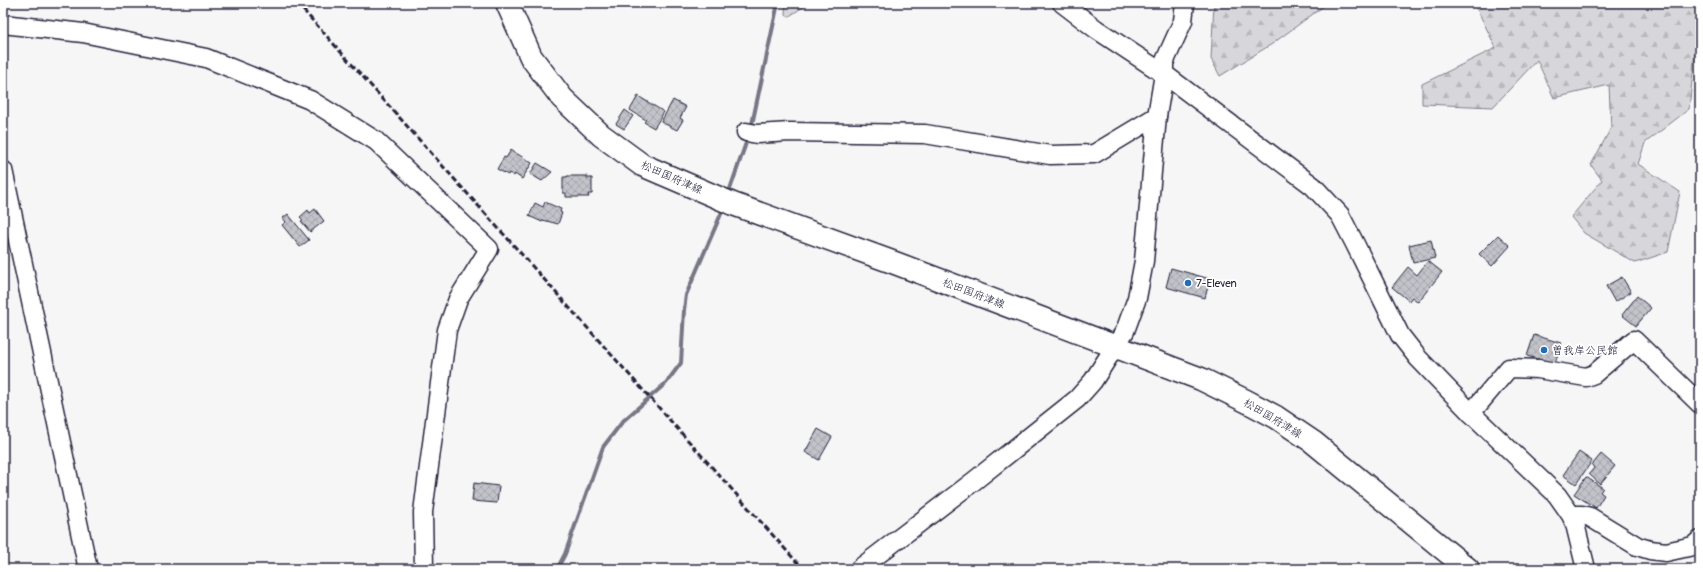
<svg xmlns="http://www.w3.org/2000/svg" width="1703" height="572" font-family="Pangolin,'Klee One',sans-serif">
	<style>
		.forest { fill: url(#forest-firs); stroke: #7c7c8b }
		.park { fill: url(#park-crowns); stroke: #7c7c8b }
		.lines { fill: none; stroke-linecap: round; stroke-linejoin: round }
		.stream { stroke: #767685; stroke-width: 4 }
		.building { fill: url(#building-cross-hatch); stroke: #22223b }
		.minor-casing { stroke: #22223b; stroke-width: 21 }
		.major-casing { stroke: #22223b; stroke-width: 25 }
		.minor { stroke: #fff; stroke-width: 18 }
		.major { stroke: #fff; stroke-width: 22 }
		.rail { stroke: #22223b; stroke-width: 3; stroke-dasharray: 6 3; stroke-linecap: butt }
		.poi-dot { fill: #1f6fb2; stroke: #fff; stroke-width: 1.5 }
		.labels { text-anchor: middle; stroke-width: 3.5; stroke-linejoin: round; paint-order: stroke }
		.street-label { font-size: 11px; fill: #22223b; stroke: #fff }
		.poi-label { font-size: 11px; fill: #22223b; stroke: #fff; text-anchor: start }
	</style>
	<defs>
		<pattern id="forest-firs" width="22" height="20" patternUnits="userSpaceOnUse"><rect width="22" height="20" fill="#d7d7db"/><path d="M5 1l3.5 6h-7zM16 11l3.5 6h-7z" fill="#b8b8bd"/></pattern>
		<pattern id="park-crowns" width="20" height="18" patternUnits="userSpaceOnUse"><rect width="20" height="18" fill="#d7d7db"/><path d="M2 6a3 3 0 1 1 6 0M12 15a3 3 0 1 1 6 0" fill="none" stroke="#b8b8bd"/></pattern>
		<pattern id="building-cross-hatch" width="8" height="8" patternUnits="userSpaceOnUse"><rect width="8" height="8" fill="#c2c2c9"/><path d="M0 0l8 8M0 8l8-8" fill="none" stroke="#a6a6ae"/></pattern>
	</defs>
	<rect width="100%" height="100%" fill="#f6f6f7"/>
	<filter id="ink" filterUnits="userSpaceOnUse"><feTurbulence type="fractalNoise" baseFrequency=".025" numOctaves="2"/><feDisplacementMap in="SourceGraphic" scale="8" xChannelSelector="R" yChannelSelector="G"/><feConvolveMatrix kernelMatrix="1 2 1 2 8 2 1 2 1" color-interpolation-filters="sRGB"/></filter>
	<g filter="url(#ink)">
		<g class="forest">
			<path d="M 1214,3 L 1328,3 L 1272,44 L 1220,76 L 1211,59 Z"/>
			<path d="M 1471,3 L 1700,3 L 1700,35 L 1696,43 L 1689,109 L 1645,143 L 1638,164 L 1680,192 L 1668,252 L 1635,263 L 1584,233 L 1571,217 L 1602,180 L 1591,165 L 1611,128 L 1609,85 L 1554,98 L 1537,60 L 1493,107 L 1422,104 L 1422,84 L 1496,48 L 1478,11 Z"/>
		</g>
		<path class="park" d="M 786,3 L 809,3 L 788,17 L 785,12 Z"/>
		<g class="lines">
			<g class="stream">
				<path d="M 751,129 L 778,3"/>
				<path d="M 728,195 L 748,137"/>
				<path d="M 557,569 L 565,554 L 603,447 L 623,421 L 666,383 L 681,363 L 684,310 L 686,295 L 724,207"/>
			</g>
		</g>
		<g class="building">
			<path d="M 638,96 L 664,112 L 654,128 L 644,122 L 646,120 L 630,110 Z"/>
			<path d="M 673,100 L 686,107 L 680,118 L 683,120 L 677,130 L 661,122 Z"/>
			<path d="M 625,110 L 633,116 L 624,129 L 616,124 Z"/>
			<path d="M 511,150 L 532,163 L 522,179 L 515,174 L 514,176 L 509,173 L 508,175 L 497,169 L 504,157 L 506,158 Z"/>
			<path d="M 537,163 L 552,172 L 542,181 L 530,174 Z"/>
			<path d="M 567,176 L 587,176 L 587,178 L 592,178 L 592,194 L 588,194 L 589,197 L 566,197 L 566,193 L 563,193 L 563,177 L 567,177 Z"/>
			<path d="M 545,202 L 561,209 L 560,212 L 562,213 L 558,224 L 543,220 L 542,222 L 529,216 L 535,203 L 543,207 Z"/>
			<path d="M 315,209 L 324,221 L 310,232 L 301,221 L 303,220 L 300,217 L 308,210 L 310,213 Z"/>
			<path d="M 288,214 L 309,240 L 300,247 L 282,225 L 286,222 L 283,218 Z"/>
			<path d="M 1498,235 L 1510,246 L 1492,266 L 1479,254 Z"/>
			<path d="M 1431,240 L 1435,258 L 1413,263 L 1409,245 Z"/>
			<path d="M 1428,261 L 1442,272 L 1418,302 L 1412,297 L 1409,301 L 1392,287 L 1408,267 L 1417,275 Z"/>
			<path d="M 1171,268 L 1210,279 L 1205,298 L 1166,287 Z"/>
			<path d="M 1622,277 L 1631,292 L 1615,302 L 1606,286 Z"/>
			<path d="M 1637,296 L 1651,308 L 1636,326 L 1622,315 Z"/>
			<path d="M 1534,335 L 1561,343 L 1555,364 L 1527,356 Z"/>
			<path d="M 818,429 L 832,437 L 819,460 L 805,452 Z"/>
			<path d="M 1579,452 L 1592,461 L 1576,484 L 1563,475 Z"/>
			<path d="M 1601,454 L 1615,466 L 1600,484 L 1589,474 L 1594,468 L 1592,465 Z"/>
			<path d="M 1586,477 L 1603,488 L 1600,492 L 1604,495 L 1596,508 L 1574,494 Z"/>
			<path d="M 474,483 L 499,486 L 497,503 L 472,501 Z"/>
		</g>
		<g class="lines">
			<defs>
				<g id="minor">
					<path d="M 1185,3 L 1183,21 L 1164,63 L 1164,74 L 1313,186 L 1340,215 L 1355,244 L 1400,335 L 1418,358 L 1471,413 L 1557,495 L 1571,515 L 1575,524 L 1586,569"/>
					<path d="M 3,24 L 83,33 L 206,58 L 310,100 L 376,141 L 489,249 L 458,299 L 447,330 L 423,512 L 424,569"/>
					<path d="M 746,132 L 757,134 L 790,132 L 925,134 L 1050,155 L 1094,154 L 1157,116"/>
					<path d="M 3,170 L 88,569"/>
					<path d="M 1471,413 L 1509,368 L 1538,369 L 1586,377 L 1594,374 L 1634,340 L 1700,404"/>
					<path d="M 1571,515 L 1582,515 L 1590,517 L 1637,546 L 1650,550 L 1666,552 L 1693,546 L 1700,540"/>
					<path d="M 859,569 L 974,481 L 1077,399 L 1093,381 L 1125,331 L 1137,298 L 1144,261 L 1157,116 L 1164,74 L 1096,29 L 1062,3"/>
				</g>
				<path id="major" d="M 507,3 L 531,57 L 562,98 L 601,135 L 642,165 L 733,204 L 895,263 L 1201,379 L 1246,401 L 1276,417 L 1313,442 L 1468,569"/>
			</defs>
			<use href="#minor" class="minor-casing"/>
			<use href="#major" class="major-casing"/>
			<use href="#minor" class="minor"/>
			<use href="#major" class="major"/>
			<path class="rail" d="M 297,3 L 803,569"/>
		</g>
	</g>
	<g class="poi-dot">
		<circle cx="1188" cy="283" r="4"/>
		<circle cx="1544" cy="350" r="4"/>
	</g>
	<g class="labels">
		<g class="street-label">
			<text transform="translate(672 177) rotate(24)" y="4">松田国府津線</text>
			<text transform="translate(974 293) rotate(21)" y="4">松田国府津線</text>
			<text transform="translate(1273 418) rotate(31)" y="4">松田国府津線</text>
		</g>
		<g class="poi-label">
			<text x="1196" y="287">7-Eleven</text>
			<text x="1552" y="354">曽我岸公民館</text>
		</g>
	</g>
	<rect width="1703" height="572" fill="none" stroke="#fff" stroke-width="16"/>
	<rect x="8" y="8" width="1687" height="556" fill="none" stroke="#22223b" stroke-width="1.5" filter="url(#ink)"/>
</svg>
